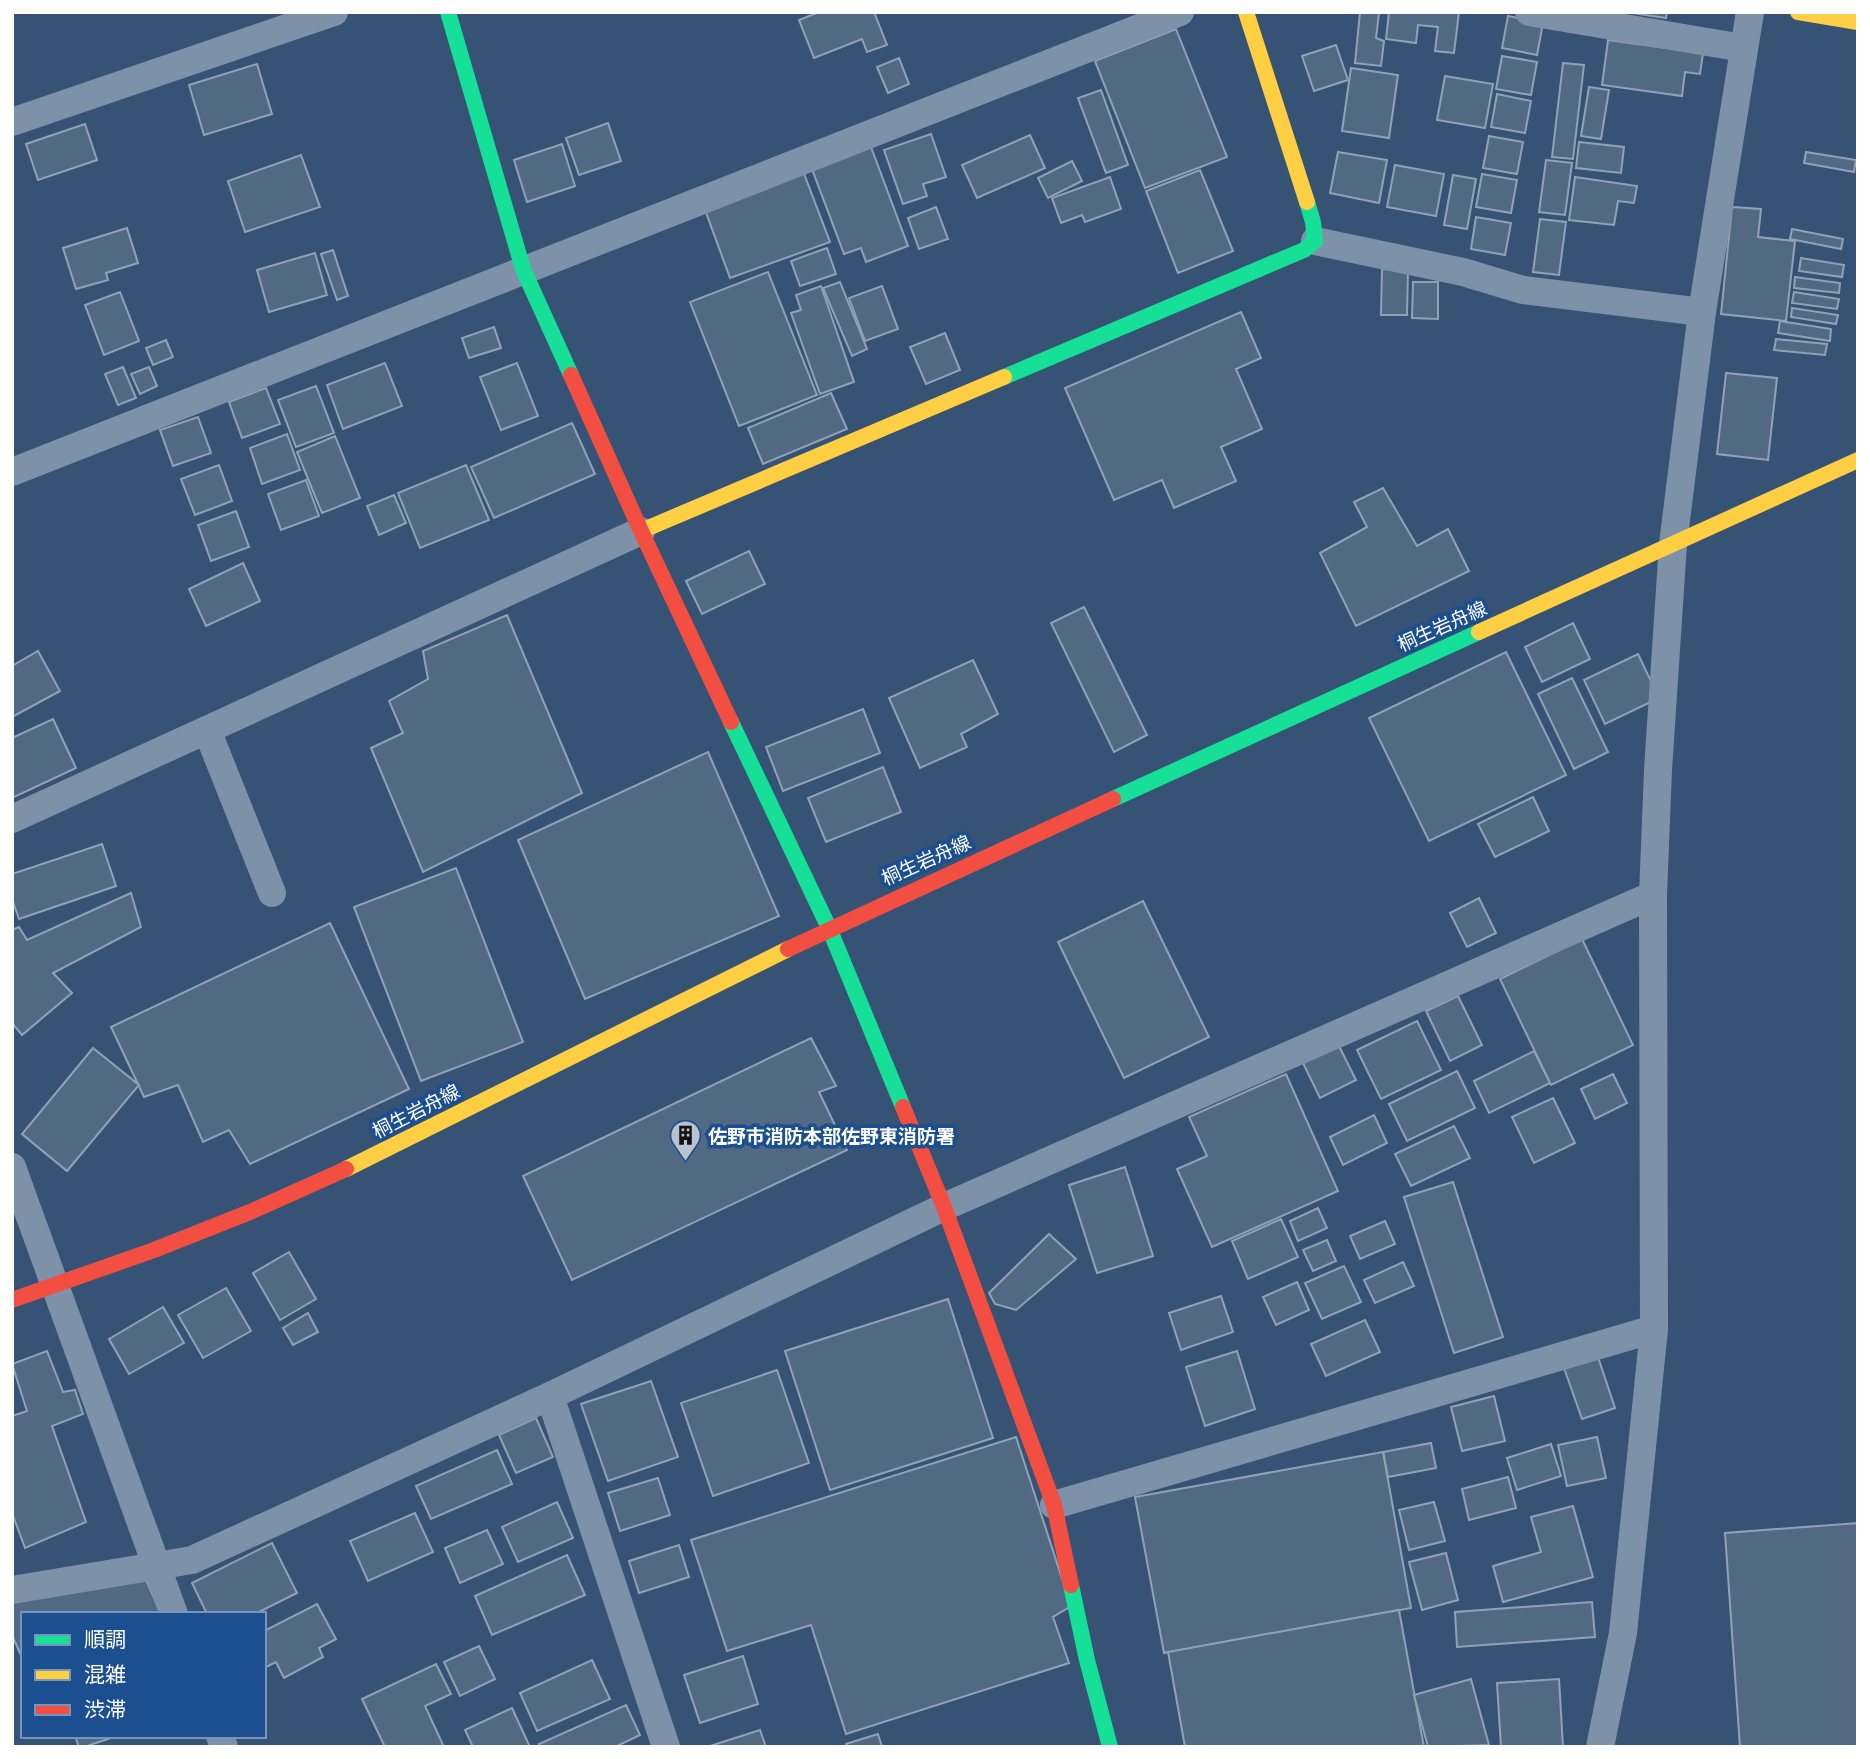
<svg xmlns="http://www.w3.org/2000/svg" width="1870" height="1759" font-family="'DM Sans','Noto Sans JP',sans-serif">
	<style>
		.building { fill: #526984; stroke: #92a2b6; stroke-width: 2 }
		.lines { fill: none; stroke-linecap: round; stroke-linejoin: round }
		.street { stroke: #7d92a8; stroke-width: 28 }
		.fast { stroke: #16e098; stroke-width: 16 }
		.slow { stroke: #ffcf43; stroke-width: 16 }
		.jam { stroke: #f24e42; stroke-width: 16 }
		.labels { text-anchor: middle; stroke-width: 7; stroke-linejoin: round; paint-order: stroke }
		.street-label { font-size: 19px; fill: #fff; stroke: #1b4f8f }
		.poi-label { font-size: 19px; font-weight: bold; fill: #fff; stroke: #1b4f8f; text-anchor: start }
	</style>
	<rect width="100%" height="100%" fill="#365274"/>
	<g class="building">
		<path d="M 819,12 L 874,12 L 887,45 L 867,52 L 862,39 L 814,58 L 799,20 Z"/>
		<path d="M 1360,12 L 1379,13 L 1376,38 L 1384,41 L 1381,66 L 1355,63 Z"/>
		<path d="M 1389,12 L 1459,12 L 1454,53 L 1435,51 L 1438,27 L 1418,25 L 1416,43 L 1386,39 Z"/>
		<path d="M 1626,12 L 1667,12 L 1666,18 Z"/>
		<path d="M 1508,16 L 1543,23 L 1537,55 L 1502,48 Z"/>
		<path d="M 1176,29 L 1227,157 L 1145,188 L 1095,61 Z"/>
		<path d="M 1608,40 L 1703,53 L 1700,74 L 1685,72 L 1682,96 L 1602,85 Z"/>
		<path d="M 1336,45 L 1348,80 L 1314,91 L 1302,56 Z"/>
		<path d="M 1502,56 L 1537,62 L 1531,95 L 1496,89 Z"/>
		<path d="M 899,58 L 909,84 L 888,93 L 877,67 Z"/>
		<path d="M 1563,63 L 1584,65 L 1573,159 L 1552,157 Z"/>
		<path d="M 257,64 L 272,114 L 204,135 L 189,85 Z"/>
		<path d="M 1351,68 L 1398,75 L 1389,138 L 1342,131 Z"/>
		<path d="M 1445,76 L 1493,84 L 1485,128 L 1437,120 Z"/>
		<path d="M 1589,87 L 1609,90 L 1601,139 L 1581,136 Z"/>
		<path d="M 1101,90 L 1128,165 L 1106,173 L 1078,98 Z"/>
		<path d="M 1497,94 L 1531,101 L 1525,133 L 1491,127 Z"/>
		<path d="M 608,123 L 621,161 L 579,175 L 566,138 Z"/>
		<path d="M 85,124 L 97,160 L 38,180 L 26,144 Z"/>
		<path d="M 931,134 L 946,177 L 923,184 L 927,196 L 903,204 L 884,150 Z"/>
		<path d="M 1030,135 L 1045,168 L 977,198 L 962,165 Z"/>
		<path d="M 1489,136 L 1523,142 L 1517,174 L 1483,168 Z"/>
		<path d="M 1579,142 L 1624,147 L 1621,173 L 1576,168 Z"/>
		<path d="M 562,144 L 575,186 L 527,202 L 514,160 Z"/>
		<path d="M 871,147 L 908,246 L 866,262 L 861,248 L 844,254 L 812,169 Z"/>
		<path d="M 1338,152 L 1387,160 L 1379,203 L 1330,193 Z"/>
		<path d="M 1806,152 L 1856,160 L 1854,172 L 1804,163 Z"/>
		<path d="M 301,155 L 320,207 L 245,232 L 228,181 Z"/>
		<path d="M 1546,160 L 1572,163 L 1565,215 L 1539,212 Z"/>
		<path d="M 1072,161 L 1082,181 L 1048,198 L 1038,178 Z"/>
		<path d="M 1395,165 L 1444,174 L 1436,216 L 1387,207 Z"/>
		<path d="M 1200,170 L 1233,251 L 1178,273 L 1146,191 Z"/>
		<path d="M 803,171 L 830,242 L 730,278 L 704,207 Z"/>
		<path d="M 1482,174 L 1517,180 L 1511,213 L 1476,207 Z"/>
		<path d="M 1453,175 L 1476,179 L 1467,229 L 1444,225 Z"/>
		<path d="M 1110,177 L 1121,209 L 1085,222 L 1082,215 L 1061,223 L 1052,198 Z"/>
		<path d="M 1575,177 L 1637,186 L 1634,203 L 1618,201 L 1614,225 L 1569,220 Z"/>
		<path d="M 936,207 L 948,239 L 919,249 L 908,218 Z"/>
		<path d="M 1732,207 L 1761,209 L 1758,237 L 1795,241 L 1786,321 L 1721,314 Z"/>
		<path d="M 1476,217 L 1511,223 L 1505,255 L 1471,249 Z"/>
		<path d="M 1540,219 L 1566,222 L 1559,275 L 1533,272 Z"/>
		<path d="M 127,228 L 138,263 L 106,273 L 108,280 L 76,289 L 63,248 Z"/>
		<path d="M 1792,229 L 1843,239 L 1841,249 L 1790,239 Z"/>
		<path d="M 827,248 L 836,274 L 800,286 L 791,261 Z"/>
		<path d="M 333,250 L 348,296 L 337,300 L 321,254 Z"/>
		<path d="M 315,253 L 327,295 L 269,312 L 257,270 Z"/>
		<path d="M 1801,258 L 1844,265 L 1842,277 L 1799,271 Z"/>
		<path d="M 1382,269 L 1408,270 L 1407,315 L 1381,315 Z"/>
		<path d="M 768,272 L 817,395 L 739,426 L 690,302 Z"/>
		<path d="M 1795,277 L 1840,283 L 1839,293 L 1794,288 Z"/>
		<path d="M 840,282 L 867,349 L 852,356 L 823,288 Z"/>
		<path d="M 1413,282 L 1438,282 L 1438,319 L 1412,318 Z"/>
		<path d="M 821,286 L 854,382 L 820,394 L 791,313 L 801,310 L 796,295 Z"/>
		<path d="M 882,286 L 898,329 L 865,341 L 849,298 Z"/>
		<path d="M 120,292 L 139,341 L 104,355 L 85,305 Z"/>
		<path d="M 1794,292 L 1839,299 L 1837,309 L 1792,303 Z"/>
		<path d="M 1792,308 L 1838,315 L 1836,324 L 1791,317 Z"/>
		<path d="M 1241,312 L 1261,358 L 1236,369 L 1262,429 L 1221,447 L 1236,481 L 1174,508 L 1162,480 L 1114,500 L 1065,388 Z"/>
		<path d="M 1780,321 L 1831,329 L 1830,341 L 1778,333 Z"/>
		<path d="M 494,327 L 501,348 L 469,358 L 462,338 Z"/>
		<path d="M 945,333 L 960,370 L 926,384 L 910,347 Z"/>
		<path d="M 1776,339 L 1827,344 L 1825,355 L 1774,350 Z"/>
		<path d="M 166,340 L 173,357 L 153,365 L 146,348 Z"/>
		<path d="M 385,363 L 402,406 L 343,429 L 327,385 Z"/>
		<path d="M 517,363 L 538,416 L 501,430 L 480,377 Z"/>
		<path d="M 123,367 L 136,398 L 118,405 L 105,374 Z"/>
		<path d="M 149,367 L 157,386 L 140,394 L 131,374 Z"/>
		<path d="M 1726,373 L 1777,378 L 1768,460 L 1717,454 Z"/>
		<path d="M 316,386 L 334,433 L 296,447 L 278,400 Z"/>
		<path d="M 266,388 L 280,424 L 242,438 L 229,402 Z"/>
		<path d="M 831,393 L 847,429 L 763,464 L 748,428 Z"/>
		<path d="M 198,417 L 211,453 L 173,466 L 160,430 Z"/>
		<path d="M 572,423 L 595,474 L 494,518 L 471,467 Z"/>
		<path d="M 287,434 L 300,470 L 262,484 L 250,448 Z"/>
		<path d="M 335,436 L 360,498 L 322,513 L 297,452 Z"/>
		<path d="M 219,465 L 232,501 L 195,515 L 181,479 Z"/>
		<path d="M 466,465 L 489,520 L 420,548 L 398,493 Z"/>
		<path d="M 306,480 L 319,516 L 281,530 L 268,494 Z"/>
		<path d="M 1383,488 L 1417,546 L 1448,529 L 1469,571 L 1356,626 L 1320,553 L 1367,527 L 1354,502 Z"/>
		<path d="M 394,495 L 406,523 L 379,535 L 367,506 Z"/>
		<path d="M 236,511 L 249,547 L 211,561 L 198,525 Z"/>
		<path d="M 749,551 L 765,584 L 702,614 L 686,581 Z"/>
		<path d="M 243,563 L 260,601 L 206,626 L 189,589 Z"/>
		<path d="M 1084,607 L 1147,735 L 1114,752 L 1051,623 Z"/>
		<path d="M 507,615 L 582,793 L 423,872 L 371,748 L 403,733 L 389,701 L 428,679 L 423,651 Z"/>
		<path d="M 1573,623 L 1590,659 L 1542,682 L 1525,647 Z"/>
		<path d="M 38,651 L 60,691 L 12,717 L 12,666 Z"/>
		<path d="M 1506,652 L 1566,775 L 1429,841 L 1369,718 Z"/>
		<path d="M 1638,654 L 1659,698 L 1605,724 L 1584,680 Z"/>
		<path d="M 973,660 L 998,714 L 961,734 L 967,747 L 920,768 L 889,698 Z"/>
		<path d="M 1572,678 L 1608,752 L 1574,769 L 1538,694 Z"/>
		<path d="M 863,709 L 880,753 L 783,791 L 766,747 Z"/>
		<path d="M 53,719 L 76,768 L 12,798 L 12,738 Z"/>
		<path d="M 708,752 L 779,916 L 585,999 L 518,840 Z"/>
		<path d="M 883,767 L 901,812 L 826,842 L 808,798 Z"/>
		<path d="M 1533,797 L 1549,831 L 1495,857 L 1478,824 Z"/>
		<path d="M 102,844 L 116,886 L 19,919 L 12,899 L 12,874 Z"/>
		<path d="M 456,868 L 523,1042 L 421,1081 L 354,907 Z"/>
		<path d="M 131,893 L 141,927 L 53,973 L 72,993 L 22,1035 L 12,1023 L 12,930 L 19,927 L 27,940 Z"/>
		<path d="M 1479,898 L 1496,933 L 1467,947 L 1450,913 Z"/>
		<path d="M 1143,901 L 1209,1037 L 1124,1078 L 1058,942 Z"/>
		<path d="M 330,923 L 409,1089 L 250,1164 L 229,1130 L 203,1142 L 178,1085 L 144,1097 L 111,1027 Z"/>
		<path d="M 1582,939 L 1633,1045 L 1551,1085 L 1500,979 Z"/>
		<path d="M 1458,996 L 1482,1045 L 1450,1061 L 1426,1011 Z"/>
		<path d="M 1417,1021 L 1441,1070 L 1381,1099 L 1357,1050 Z"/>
		<path d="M 811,1038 L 836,1086 L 819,1092 L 847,1150 L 572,1280 L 523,1176 Z"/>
		<path d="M 1339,1046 L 1356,1080 L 1320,1098 L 1303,1063 Z"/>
		<path d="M 93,1048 L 139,1085 L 67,1171 L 22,1134 Z"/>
		<path d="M 1534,1051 L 1550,1083 L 1489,1113 L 1474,1081 Z"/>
		<path d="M 1457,1071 L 1475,1108 L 1407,1141 L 1389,1104 Z"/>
		<path d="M 1286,1074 L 1338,1191 L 1212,1247 L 1177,1169 L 1207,1156 L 1189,1117 Z"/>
		<path d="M 1613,1074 L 1627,1103 L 1595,1119 L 1581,1089 Z"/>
		<path d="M 1553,1098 L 1575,1143 L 1534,1163 L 1512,1117 Z"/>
		<path d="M 1374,1115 L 1387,1143 L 1343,1165 L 1330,1137 Z"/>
		<path d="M 1454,1126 L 1470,1158 L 1411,1186 L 1395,1154 Z"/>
		<path d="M 1125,1167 L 1153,1256 L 1097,1273 L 1069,1185 Z"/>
		<path d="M 1453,1182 L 1503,1337 L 1454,1353 L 1404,1197 Z"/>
		<path d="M 1318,1208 L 1327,1228 L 1298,1241 L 1290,1221 Z"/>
		<path d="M 1281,1219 L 1298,1257 L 1248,1279 L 1232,1241 Z"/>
		<path d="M 1385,1221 L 1395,1244 L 1360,1259 L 1350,1236 Z"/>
		<path d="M 1049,1234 L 1076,1259 L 1016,1310 L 995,1304 L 989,1293 Z"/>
		<path d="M 1327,1240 L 1336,1261 L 1313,1271 L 1303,1250 Z"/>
		<path d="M 289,1252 L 316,1299 L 280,1320 L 253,1273 Z"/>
		<path d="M 1403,1262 L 1414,1286 L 1375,1303 L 1364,1280 Z"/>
		<path d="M 1344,1266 L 1361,1302 L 1322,1319 L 1305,1283 Z"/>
		<path d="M 1297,1282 L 1309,1310 L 1276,1325 L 1263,1297 Z"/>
		<path d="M 226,1288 L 251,1331 L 203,1358 L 178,1315 Z"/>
		<path d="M 1221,1296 L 1233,1332 L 1181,1350 L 1169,1313 Z"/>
		<path d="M 948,1299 L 993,1438 L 830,1490 L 785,1351 Z"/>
		<path d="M 163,1307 L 184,1343 L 129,1374 L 109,1339 Z"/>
		<path d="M 308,1313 L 318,1332 L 293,1345 L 283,1328 Z"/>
		<path d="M 1365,1320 L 1380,1352 L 1326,1376 L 1311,1344 Z"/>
		<path d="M 47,1351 L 63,1392 L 75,1390 L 83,1414 L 52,1426 L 86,1522 L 25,1548 L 12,1513 L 12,1416 L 27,1411 L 12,1364 Z"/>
		<path d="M 1237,1351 L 1255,1409 L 1205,1426 L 1186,1367 Z"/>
		<path d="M 1597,1354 L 1615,1408 L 1582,1419 L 1563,1365 Z"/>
		<path d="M 777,1370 L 809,1463 L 713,1496 L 681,1403 Z"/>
		<path d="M 651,1381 L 678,1457 L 608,1481 L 581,1404 Z"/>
		<path d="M 1494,1396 L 1505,1441 L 1462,1451 L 1451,1407 Z"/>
		<path d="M 536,1418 L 553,1457 L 516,1473 L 499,1435 Z"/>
		<path d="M 1016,1437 L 1071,1606 L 1053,1617 L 1069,1663 L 846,1734 L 811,1625 L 727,1651 L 691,1540 Z"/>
		<path d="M 1597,1437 L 1606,1478 L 1567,1486 L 1558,1445 Z"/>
		<path d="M 1431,1443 L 1436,1468 L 1388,1477 L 1383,1452 Z"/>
		<path d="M 1551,1444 L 1561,1476 L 1517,1490 L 1507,1458 Z"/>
		<path d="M 497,1450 L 512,1484 L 431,1519 L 416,1486 Z"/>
		<path d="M 1383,1452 L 1411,1608 L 1164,1653 L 1135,1497 Z"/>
		<path d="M 1508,1477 L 1516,1508 L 1469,1520 L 1462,1489 Z"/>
		<path d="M 658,1478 L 670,1515 L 620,1531 L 608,1493 Z"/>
		<path d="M 557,1502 L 573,1538 L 518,1562 L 502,1527 Z"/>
		<path d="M 1434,1502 L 1445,1541 L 1409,1550 L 1399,1510 Z"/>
		<path d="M 1573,1506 L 1593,1577 L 1503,1602 L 1493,1566 L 1541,1552 L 1531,1517 Z"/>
		<path d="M 415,1513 L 433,1552 L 368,1581 L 350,1541 Z"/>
		<path d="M 1858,1523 L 1858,1747 L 1740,1747 L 1725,1533 Z"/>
		<path d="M 487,1530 L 503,1564 L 460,1583 L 445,1548 Z"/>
		<path d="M 272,1543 L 297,1593 L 255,1614 L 207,1614 L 192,1583 Z"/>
		<path d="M 679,1545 L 689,1577 L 639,1593 L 629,1561 Z"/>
		<path d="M 1446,1553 L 1458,1600 L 1422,1610 L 1409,1562 Z"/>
		<path d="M 567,1555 L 585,1595 L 492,1635 L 475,1596 Z"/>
		<path d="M 144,1575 L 161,1614 L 23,1614 L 23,1660 L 12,1635 L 12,1601 Z"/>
		<path d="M 1592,1602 L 1595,1637 L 1457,1647 L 1455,1612 Z"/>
		<path d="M 317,1604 L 336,1639 L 319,1648 L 323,1657 L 284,1678 L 276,1662 L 264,1668 L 264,1631 Z"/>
		<path d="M 1399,1610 L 1424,1747 L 1185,1747 L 1168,1652 Z"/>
		<path d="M 479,1646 L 495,1679 L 460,1696 L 444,1662 Z"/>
		<path d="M 743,1656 L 758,1704 L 700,1723 L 684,1675 Z"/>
		<path d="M 592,1660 L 610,1699 L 537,1731 L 520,1693 Z"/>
		<path d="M 436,1664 L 451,1694 L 425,1706 L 444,1747 L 385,1747 L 362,1699 Z"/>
		<path d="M 1471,1679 L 1489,1745 L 1428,1747 L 1414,1695 Z"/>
		<path d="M 1559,1679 L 1563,1747 L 1501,1747 L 1497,1683 Z"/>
		<path d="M 626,1705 L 640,1735 L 615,1747 L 540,1747 L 539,1744 Z"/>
		<path d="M 512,1708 L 530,1747 L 473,1747 L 465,1730 Z"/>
		<path d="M 760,1730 L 766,1747 L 707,1747 Z"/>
		<path d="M 878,1734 L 882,1747 L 847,1747 L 846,1744 Z"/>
		<path d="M 75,1736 L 117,1736 L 84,1747 L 79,1747 Z"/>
	</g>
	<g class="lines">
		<g class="street">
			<path d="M 1529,12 L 1743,48"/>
			<path d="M 12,122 L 334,12"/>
			<path d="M 1315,241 L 1463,272 L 1523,290 L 1702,312"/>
			<path d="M 12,472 L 1180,12"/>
			<path d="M 207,730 L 272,893"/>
			<path d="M 12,819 L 641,531"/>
			<path d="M 12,1167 L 174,1614"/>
			<path d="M 550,1396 L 666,1747"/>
			<path d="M 1054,1505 L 1654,1329"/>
			<path d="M 12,1590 L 192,1560 L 550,1396 L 944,1207 L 1653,895"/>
			<path d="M 220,1736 L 224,1747"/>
			<path d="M 1600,1747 L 1623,1633 L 1654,1329 L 1653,895 L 1658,770 L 1673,544 L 1702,312 L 1750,12"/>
		</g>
		<g class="fast">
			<path d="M 448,12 L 523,269 L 571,375"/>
			<path d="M 1004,377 L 1304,250 L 1315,241 L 1313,222 L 1307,202"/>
			<path d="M 731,722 L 829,928 L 903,1107"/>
			<path d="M 1113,799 L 1479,632"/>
			<path d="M 1071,1585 L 1087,1660 L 1110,1747"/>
		</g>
		<g class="slow">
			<path d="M 1246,12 L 1307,202"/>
			<path d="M 1798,12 L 1858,22"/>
			<path d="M 641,531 L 1004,377"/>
			<path d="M 1479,632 L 1858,460"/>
			<path d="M 346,1169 L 788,949"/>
		</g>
		<g class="jam">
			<path d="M 571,375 L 641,531 L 731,722"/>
			<path d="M 788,949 L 1113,799"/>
			<path d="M 903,1107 L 944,1207 L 1054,1505 L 1071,1585"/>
			<path d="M 12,1300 L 154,1250 L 250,1212 L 346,1169"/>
		</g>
	</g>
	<defs>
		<symbol id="building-pin" viewBox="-11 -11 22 30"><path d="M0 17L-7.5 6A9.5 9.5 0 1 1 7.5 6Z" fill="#b9c2ce" stroke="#1b4f8f"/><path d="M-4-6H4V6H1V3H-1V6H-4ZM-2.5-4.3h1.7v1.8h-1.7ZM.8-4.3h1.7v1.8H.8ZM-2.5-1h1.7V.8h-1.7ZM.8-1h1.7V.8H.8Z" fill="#111"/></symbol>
	</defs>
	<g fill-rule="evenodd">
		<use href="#building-pin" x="668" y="1118" width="35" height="47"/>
	</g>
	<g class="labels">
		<g class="street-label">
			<text transform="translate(1442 626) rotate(-24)" y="7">桐生岩舟線</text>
			<text transform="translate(926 860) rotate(-24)" y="7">桐生岩舟線</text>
			<text transform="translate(416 1111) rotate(-27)" y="7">桐生岩舟線</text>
		</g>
		<g class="poi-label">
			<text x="708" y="1143">佐野市消防本部佐野東消防署</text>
		</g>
	</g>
	<rect width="1870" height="1759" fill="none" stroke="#ffffff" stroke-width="28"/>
	<rect x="21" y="1612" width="245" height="126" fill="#1b4f8f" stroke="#7695bc" stroke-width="2"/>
	<rect x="35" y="1635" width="35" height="10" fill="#16e098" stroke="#7695bc" stroke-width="2"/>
	<text x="84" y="1647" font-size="21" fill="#ffffff">順調</text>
	<rect x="35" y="1670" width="35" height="10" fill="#ffcf43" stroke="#7695bc" stroke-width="2"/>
	<text x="84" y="1682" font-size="21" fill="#ffffff">混雑</text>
	<rect x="35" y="1705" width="35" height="10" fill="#f24e42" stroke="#7695bc" stroke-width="2"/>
	<text x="84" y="1717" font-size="21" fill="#ffffff">渋滞</text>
</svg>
